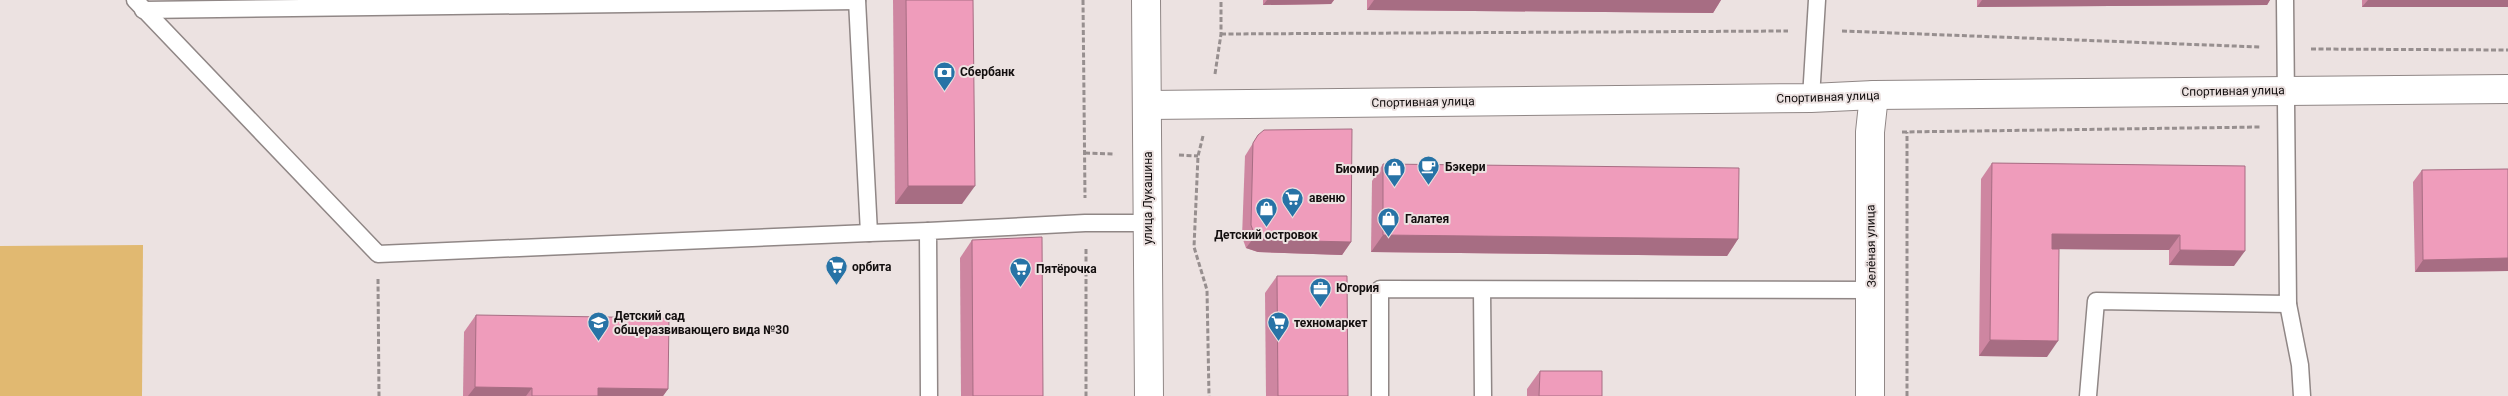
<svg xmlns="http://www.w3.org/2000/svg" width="2508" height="396" font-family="Roboto,sans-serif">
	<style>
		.green { fill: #e1b971 }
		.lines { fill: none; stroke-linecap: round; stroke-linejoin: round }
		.service-casing { stroke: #908786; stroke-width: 19 }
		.minor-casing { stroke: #908786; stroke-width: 30 }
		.secondary-casing { stroke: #908786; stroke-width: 30 }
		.path { stroke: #978f8f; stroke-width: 3; stroke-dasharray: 5 2.5; stroke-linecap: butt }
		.service { stroke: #fff; stroke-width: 16 }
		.minor { stroke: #fff; stroke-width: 28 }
		.secondary { stroke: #fff; stroke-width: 28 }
		.wall { fill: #ce86a1 }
		.shaded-wall { fill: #a76d83 }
		.building { fill: #ef9cbb; stroke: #a76d83 }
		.labels { text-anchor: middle; stroke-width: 4; stroke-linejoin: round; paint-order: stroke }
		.poi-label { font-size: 12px; font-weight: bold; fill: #120e0e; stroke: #ece2e1; text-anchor: start }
		.street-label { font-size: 12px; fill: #120e0e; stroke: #ece2e1 }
	</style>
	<rect width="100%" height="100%" fill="#ece2e1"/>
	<path class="green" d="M 143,245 L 142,396 L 0,396 L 0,246 Z"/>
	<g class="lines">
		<defs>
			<g id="service">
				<path d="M 135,0 L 378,254 L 869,233"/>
				<path d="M 857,0 L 869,233 L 928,231"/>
				<path d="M 143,10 L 857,1"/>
				<path d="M 1811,98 L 1817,0"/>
				<path d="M 1482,290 L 1483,396"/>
				<path d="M 2288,304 L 2300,365 L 2302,396"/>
				<path d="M 929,396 L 928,231 L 1085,223 L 1148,223"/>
				<path d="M 1380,396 L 1380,289 L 1872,290"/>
				<path d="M 2088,396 L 2096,301 L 2288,304 L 2285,0"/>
			</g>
			<g id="minor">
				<path d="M 1147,105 L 1811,98 L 1874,95 L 2508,89"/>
				<path d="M 1870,396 L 1870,132 L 1874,95"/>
			</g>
			<path id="secondary" d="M 1146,0 L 1149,396"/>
		</defs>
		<use href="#service" class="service-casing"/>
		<use href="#minor" class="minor-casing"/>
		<use href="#secondary" class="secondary-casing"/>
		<g class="path">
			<path d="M 1083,0 L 1085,198"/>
			<path d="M 1842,31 L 2260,47"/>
			<path d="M 1221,34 L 1788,31"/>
			<path d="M 2311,49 L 2508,50"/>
			<path d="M 1215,74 L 1221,34 L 1221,0"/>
			<path d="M 1902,132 L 2260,127"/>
			<path d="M 1203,136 L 1198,156 L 1194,247 L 1207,290 L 1209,396"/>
			<path d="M 1085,153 L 1115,154"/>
			<path d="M 1179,155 L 1198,156"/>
			<path d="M 1086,249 L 1086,396"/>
			<path d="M 378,279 L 379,396"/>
			<path d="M 1907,396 L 1907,132"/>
		</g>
		<use href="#service" class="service"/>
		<use href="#minor" class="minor"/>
		<use href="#secondary" class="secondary"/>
	</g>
	<g class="wall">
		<path d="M 893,0 L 973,0 L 962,204 L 895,204 Z"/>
		<path d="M 1263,0 L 1334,0 L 1331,4 L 1263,5 Z"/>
		<path d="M 1367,0 L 1721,0 L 1713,13 L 1367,10 Z"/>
		<path d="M 1977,0 L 2270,0 L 2267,5 L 1977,7 Z"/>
		<rect x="2362" y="0" width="146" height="7"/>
		<path d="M 1258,135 L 1351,242 L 1342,255 L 1258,252 L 1246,248 L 1242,237 L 1245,156 Z"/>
		<path d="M 1992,163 L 2245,166 L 2234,266 L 2169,265 L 2169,250 L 2056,249 L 2047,357 L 1979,356 L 1981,179 Z"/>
		<path d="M 1383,164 L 1738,239 L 1727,256 L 1371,252 L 1372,181 Z"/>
		<path d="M 2508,169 L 2508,271 L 2415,272 L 2413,182 L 2422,170 Z"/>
		<path d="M 972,240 L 1043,396 L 961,396 L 960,258 Z"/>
		<path d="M 1277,276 L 1348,396 L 1266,396 L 1265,293 Z"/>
		<path d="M 476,315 L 668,389 L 663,396 L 463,396 L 464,332 Z"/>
		<path d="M 1540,371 L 1602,396 L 1527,396 L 1527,389 Z"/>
	</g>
	<g class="shaded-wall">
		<path d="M 1267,0 L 1334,0 L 1331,4 L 1263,5 Z"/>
		<path d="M 1374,0 L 1721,0 L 1713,13 L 1367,10 Z"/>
		<path d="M 1982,0 L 2270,0 L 2267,5 L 1977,7 Z"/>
		<path d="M 2368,0 L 2508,0 L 2508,7 L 2362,7 Z"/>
		<path d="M 908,186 L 975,186 L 962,204 L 895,204 Z"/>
		<path d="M 2052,234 L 2180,235 L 2169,250 L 2041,249 Z"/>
		<path d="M 1383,235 L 1738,239 L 1727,256 L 1371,252 Z"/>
		<path d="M 1255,236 L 1351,242 L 1342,255 L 1258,252 L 1246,248 Z"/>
		<path d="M 2180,250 L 2245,251 L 2234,266 L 2169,265 Z"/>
		<path d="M 2508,258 L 2508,271 L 2415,272 L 2423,260 Z"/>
		<path d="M 1990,340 L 2058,341 L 2047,357 L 1979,356 Z"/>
		<path d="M 475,387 L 532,388 L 526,396 L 468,396 Z"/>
		<path d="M 598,388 L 668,389 L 663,396 L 593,396 Z"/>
	</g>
	<g class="building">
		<path d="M 906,0 L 973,0 L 975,186 L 908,186 Z"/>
		<path d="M 1352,129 L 1351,242 L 1267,240 L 1255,236 L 1251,225 L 1253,143 L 1258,135 L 1264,130 Z"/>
		<path d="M 1992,163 L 2245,166 L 2245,251 L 2180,250 L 2180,235 L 2052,234 L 2052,249 L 2059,249 L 2058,341 L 1990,340 Z"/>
		<path d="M 1383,164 L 1739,168 L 1738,239 L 1383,235 Z"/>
		<path d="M 2508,169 L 2508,258 L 2423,260 L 2422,170 Z"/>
		<path d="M 1042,237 L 1043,396 L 973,396 L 972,240 Z"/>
		<path d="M 1277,276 L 1347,276 L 1348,396 L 1278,396 Z"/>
		<path d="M 476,315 L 669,318 L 668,389 L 598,388 L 598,396 L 532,396 L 532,388 L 475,387 Z"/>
		<path d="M 1540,371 L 1602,371 L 1602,396 L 1539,396 Z"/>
	</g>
	<defs>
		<symbol id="bank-pin" viewBox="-11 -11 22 30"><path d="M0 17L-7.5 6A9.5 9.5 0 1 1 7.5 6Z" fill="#2773a6" stroke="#ece2e1"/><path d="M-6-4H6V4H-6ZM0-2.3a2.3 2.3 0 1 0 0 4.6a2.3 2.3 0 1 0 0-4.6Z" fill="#fff"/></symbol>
		<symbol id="cafe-pin" viewBox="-11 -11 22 30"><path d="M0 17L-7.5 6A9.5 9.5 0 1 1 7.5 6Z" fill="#2773a6" stroke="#ece2e1"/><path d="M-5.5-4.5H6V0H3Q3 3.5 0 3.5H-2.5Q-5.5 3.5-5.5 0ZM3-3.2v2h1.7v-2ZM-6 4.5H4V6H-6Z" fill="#fff"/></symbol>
		<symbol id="shop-pin" viewBox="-11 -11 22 30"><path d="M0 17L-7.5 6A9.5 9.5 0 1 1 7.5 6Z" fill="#2773a6" stroke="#ece2e1"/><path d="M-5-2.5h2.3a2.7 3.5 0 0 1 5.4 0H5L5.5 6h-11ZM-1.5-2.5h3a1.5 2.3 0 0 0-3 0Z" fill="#fff"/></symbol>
		<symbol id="supermarket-pin" viewBox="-11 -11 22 30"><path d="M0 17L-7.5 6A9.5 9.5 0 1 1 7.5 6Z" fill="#2773a6" stroke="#ece2e1"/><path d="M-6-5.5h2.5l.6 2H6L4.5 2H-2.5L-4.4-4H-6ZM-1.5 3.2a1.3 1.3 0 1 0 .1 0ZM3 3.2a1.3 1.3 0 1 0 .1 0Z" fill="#fff"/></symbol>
		<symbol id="office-pin" viewBox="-11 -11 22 30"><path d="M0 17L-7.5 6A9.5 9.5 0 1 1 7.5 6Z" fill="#2773a6" stroke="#ece2e1"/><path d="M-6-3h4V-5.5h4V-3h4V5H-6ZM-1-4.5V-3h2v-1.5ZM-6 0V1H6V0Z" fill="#fff"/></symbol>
		<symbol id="school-pin" viewBox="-11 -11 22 30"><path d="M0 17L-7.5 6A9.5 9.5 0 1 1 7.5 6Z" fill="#2773a6" stroke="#ece2e1"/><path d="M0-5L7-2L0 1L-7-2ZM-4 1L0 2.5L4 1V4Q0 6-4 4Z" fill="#fff"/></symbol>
	</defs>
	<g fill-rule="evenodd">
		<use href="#bank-pin" x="932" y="60" width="25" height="34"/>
		<use href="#cafe-pin" x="1416" y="154" width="25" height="34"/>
		<use href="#shop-pin" x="1382" y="156" width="25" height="34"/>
		<use href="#supermarket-pin" x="1280" y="186" width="25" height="34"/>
		<use href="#shop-pin" x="1254" y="196" width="25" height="34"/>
		<use href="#shop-pin" x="1376" y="206" width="25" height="34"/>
		<use href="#supermarket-pin" x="824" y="254" width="25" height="34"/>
		<use href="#supermarket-pin" x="1008" y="256" width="25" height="34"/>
		<use href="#office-pin" x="1308" y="276" width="25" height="34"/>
		<use href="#school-pin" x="586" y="310" width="25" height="34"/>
		<use href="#supermarket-pin" x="1266" y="310" width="25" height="34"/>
	</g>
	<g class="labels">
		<g class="poi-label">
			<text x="960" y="76">Сбербанк</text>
			<text x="1445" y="171">Бэкери</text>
			<text x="1379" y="173" text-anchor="end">Биомир</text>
			<text x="1309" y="202">авеню</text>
			<text x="1405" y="223">Галатея</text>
			<text x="1266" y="239" text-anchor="middle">Детский островок</text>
			<text x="852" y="271">орбита</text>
			<text x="1036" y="273">Пятёрочка</text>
			<text x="1336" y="292">Югория</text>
			<text x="614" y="320">Детский сад<tspan x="614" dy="14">общеразвивающего вида №30</tspan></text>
			<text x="1294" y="327">техномаркет</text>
		</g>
		<g class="street-label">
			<text transform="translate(2233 91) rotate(-1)" y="4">Спортивная улица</text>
			<text transform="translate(1828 97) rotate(-2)" y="4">Спортивная улица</text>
			<text transform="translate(1423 102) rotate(-1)" y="4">Спортивная улица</text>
			<text transform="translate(1148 198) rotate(-90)" y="4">улица Лукашина</text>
			<text transform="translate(1871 246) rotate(-91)" y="4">Зелёная улица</text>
		</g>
	</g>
</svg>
